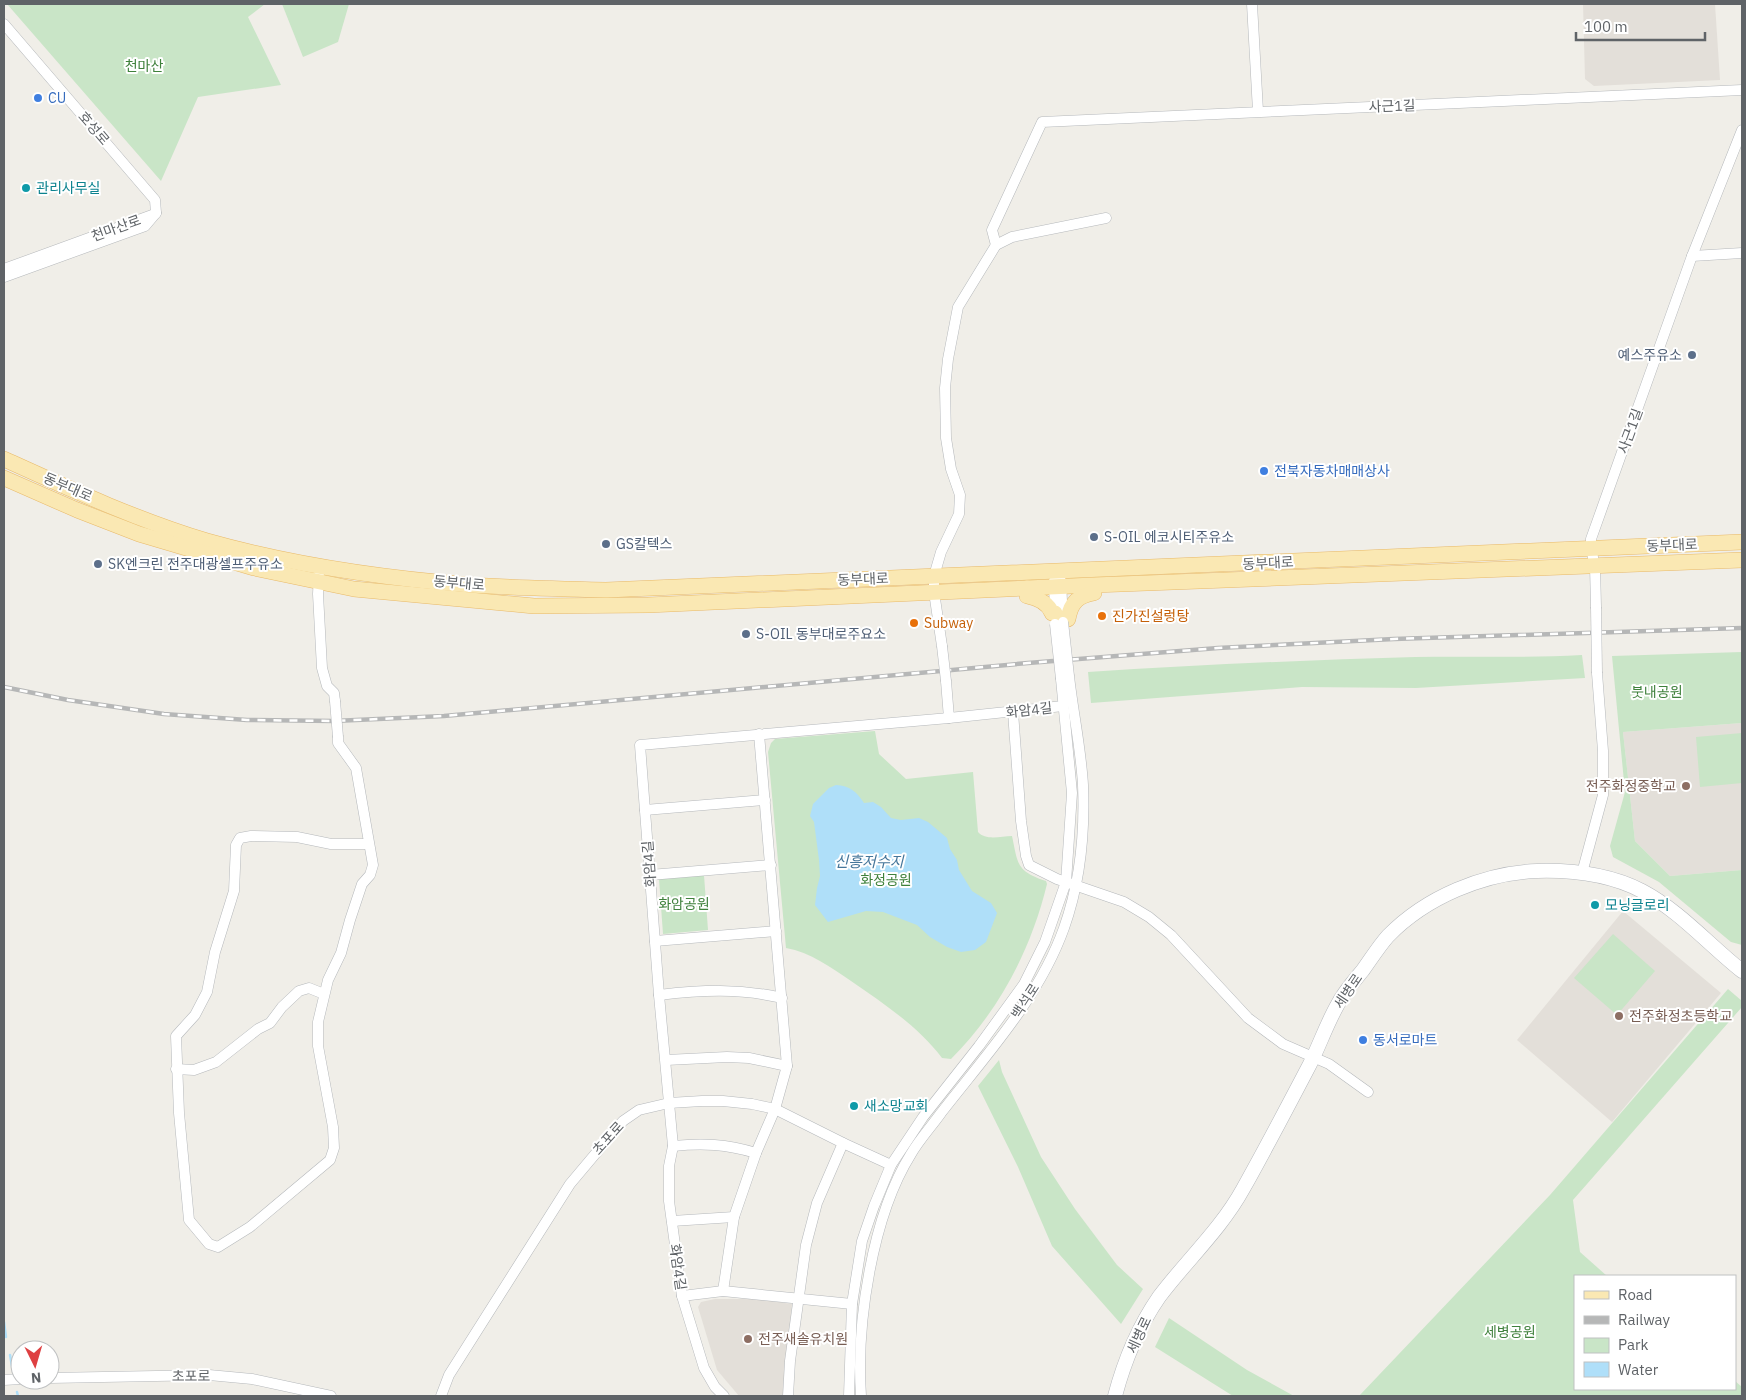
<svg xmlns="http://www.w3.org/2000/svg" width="1746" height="1400" font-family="'IBM Plex Sans','Noto Sans KR',sans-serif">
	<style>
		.education { fill: #e3dfd9 }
		.green { fill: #c9e5c7 }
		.water { fill: #afdff9 }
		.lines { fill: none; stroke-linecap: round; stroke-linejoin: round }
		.stream { stroke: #afdff9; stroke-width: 2.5 }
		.street-casing { stroke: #b5b8bb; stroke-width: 11 }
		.secondary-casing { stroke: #b4b7bb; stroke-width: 15 }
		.primary-casing { stroke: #e8b969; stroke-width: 16 }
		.street { stroke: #fff; stroke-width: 10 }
		.secondary { stroke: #fff; stroke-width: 14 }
		.primary { stroke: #fae8b3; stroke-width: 15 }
		.rail-casing { stroke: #b6b7b7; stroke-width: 4.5 }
		.rail { stroke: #fff; stroke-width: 2.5; stroke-dasharray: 8; stroke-linecap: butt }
		.street-bridge-casing { stroke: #b5b8bb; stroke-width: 11; stroke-linecap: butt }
		.street-bridge { stroke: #fff; stroke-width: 10 }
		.shop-dot { fill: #3f7fe0; stroke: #fff; stroke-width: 2 }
		.culture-dot { fill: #0f9aa8; stroke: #fff; stroke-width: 2 }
		.service-dot { fill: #5c6f8a; stroke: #fff; stroke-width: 2 }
		.food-dot { fill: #e8710a; stroke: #fff; stroke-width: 2 }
		.education-dot { fill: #8d6e63; stroke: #fff; stroke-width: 2 }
		.labels { text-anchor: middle; stroke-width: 4; stroke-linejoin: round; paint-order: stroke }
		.park-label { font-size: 14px; fill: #3f813c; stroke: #fff }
		.shop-label { font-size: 14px; fill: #366cbe; stroke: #fff; text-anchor: start }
		.street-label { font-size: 14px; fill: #5f6367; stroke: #fff }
		.culture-label { font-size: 14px; fill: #0d838f; stroke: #fff; text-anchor: start }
		.service-label { font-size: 14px; fill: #4e5e75; stroke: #fff; text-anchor: start }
		.food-label { font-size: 14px; fill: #c56008; stroke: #fff; text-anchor: start }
		.education-label { font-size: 14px; fill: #785e54; stroke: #fff; text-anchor: start }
		.water-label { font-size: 15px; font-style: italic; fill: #45769a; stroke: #fff }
	</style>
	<rect width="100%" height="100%" fill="#f0eee8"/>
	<g class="education">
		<path d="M 1583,4 L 1715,4 L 1720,80 L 1594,86 L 1585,79 Z"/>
		<path d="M 1742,723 L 1742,870 L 1670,876 L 1635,841 L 1623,732 Z"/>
		<path d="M 1623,911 L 1721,993 L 1612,1122 L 1517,1040 Z"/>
		<path d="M 715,1299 L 758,1299 L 792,1304 L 785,1396 L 739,1396 L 717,1370 L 698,1307 L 701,1302 Z"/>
	</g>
	<g class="green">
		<path d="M 7,4 L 265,4 L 248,17 L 281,85 L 198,97 L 161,181 Z"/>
		<path d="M 282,4 L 349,4 L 338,42 L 303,57 Z"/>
		<path d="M 1742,652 L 1742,723 L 1623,732 L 1635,841 L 1670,876 L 1742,870 L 1742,945 L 1731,942 L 1659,882 L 1613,857 L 1610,846 L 1625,792 L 1612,656 Z"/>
		<path d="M 1582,655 L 1585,678 L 1416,688 L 1302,687 L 1091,703 L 1088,672 C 1197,665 1306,660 1415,657 C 1470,656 1526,658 1582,655 Z"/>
		<path d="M 875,731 L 879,754 L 906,779 L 973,772 L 978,832 C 986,841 1001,836 1012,836 C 1018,864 1016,871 1046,881 L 1047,884 C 1031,950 999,1011 951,1059 L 942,1058 C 918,1026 884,1004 851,981 C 832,968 810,952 786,948 L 768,752 L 771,743 L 775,739 Z"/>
		<path d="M 1742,733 L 1742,783 L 1700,787 L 1696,737 Z"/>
		<path d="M 704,875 L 708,930 L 663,934 L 659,879 Z"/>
		<path d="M 1613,934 L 1655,971 L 1617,1015 L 1574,978 Z"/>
		<path d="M 1728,989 L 1742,1001 L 1742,1007 L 1573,1200 L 1580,1252 L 1607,1276 L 1575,1276 L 1575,1389 L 1735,1389 L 1735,1381 L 1742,1387 L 1742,1396 L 1359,1396 L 1550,1195 Z"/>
		<path d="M 999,1060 L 1002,1072 L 1041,1157 L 1075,1209 L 1117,1265 L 1143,1289 L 1121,1324 L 1052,1246 L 1018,1167 L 978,1086 Z"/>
		<path d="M 1169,1318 L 1247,1370 L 1294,1396 L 1233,1396 L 1155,1347 Z"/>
	</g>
	<path class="water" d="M 836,785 C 850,786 856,791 864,803 L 873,802 L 881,807 L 891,818 L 901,820 L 919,818 L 928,822 L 934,827 L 947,838 L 950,849 L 957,860 L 959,870 L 972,891 L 991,903 L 997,913 L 986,942 L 975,950 L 961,952 L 947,947 L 930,937 L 917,925 L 883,912 L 866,911 L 828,922 L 815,905 L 817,888 L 820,876 L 819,860 L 814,822 L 810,816 L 813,804 L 829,788 Z"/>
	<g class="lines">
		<g class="stream">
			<path d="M 4,1322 L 6,1337"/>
			<path d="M 10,1355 L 12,1366"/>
			<path d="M 17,1392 L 18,1396"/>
		</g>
		<defs>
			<g id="street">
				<path d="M 1252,4 L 1258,111"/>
				<path d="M 4,24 L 155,200 L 156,213"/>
				<path d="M 996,245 L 992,230 L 1042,122 C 1275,110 1509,102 1742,90"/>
				<path d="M 1692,256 L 1742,253"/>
				<path d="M 4,269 L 155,214"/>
				<path d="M 4,277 L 145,226 L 156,213"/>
				<path d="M 319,575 L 318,594 L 322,668 L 327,686 L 334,693 L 335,701"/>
				<path d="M 1054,581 L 1055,616"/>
				<path d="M 1061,581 L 1063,622"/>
				<path d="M 1596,607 L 1595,566 L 1591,549 L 1591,539 L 1692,256 L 1742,130"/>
				<path d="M 942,646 L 934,592 L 934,576 L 941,552 L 959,514 L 960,495 L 951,469 L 946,438 L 945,388 L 948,359 L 958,307 L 996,245 L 1012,237 L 1106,218"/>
				<path d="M 946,681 L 949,718"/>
				<path d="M 1013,712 L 1021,821 L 1026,856 L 1029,865 L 1057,879 L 1124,902 L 1149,917 L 1171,935 L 1248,1018 L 1283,1044 L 1329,1064 L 1368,1092"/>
				<path d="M 338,737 L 338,743 L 356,768 L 373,865 L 370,875 L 362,884 L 350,920 L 341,953 L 328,980 L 318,1022 L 318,1046 L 333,1127 L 334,1148 L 330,1160 L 250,1227 L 218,1247 L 209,1244 L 189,1220 L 179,1113 L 176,1036 L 195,1015 L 207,992 L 215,952 L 234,891 L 236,845 L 240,838 L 251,836 L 297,837 L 331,844 L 369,844"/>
				<path d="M 645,810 L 765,800"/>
				<path d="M 1582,873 L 1603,795 L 1603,751 L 1597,673"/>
				<path d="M 650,875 L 771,865"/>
				<path d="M 655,941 L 776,931"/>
				<path d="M 659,995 C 702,990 739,988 782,998"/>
				<path d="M 666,1060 L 727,1057 L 749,1058 L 787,1066"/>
				<path d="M 176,1069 L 194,1070 L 216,1062 L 258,1029 L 270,1023 L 282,1007 L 299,991 L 309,988 L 324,994"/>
				<path d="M 673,1146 C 703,1143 726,1144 756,1153"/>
				<path d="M 672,1221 L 734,1217"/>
				<path d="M 723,1291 L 734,1217 L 756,1153 L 775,1109 L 787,1066 L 759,734"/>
				<path d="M 682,1296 L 723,1291 L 852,1304"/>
				<path d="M 50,1378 L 209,1375 L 252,1379 L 331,1396"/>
				<path d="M 4,1380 L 20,1379"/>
				<path d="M 441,1396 L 449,1375 L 570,1184 L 623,1121 L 639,1110 L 669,1103 L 702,1101 L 723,1101 L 752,1104 L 775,1109 L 843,1143 L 891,1165"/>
				<path d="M 724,1396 L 715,1387 L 704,1368 L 682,1296 L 669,1201 L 669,1166 L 673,1146 L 659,995 L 640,745 L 949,718 L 1063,706"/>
				<path d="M 788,1396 L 790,1361 L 806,1245 L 817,1203 L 843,1143"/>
				<path d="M 849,1396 L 852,1304 L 862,1241 L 874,1206 L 891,1165 L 923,1117 L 979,1046 L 1024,984 L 1045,942 L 1066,882 L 1072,793 L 1061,679"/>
				<path d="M 861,1396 C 856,1324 872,1216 911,1154 C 919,1140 931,1127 941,1113 C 986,1055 1039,998 1064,928 C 1080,883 1085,833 1083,785 C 1081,749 1073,712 1069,676"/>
			</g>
			<path id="secondary" d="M 1115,1396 C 1124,1362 1139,1326 1159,1297 C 1186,1261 1221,1229 1243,1189 C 1266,1148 1288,1106 1310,1064 C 1320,1044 1327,1023 1338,1004 C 1344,992 1354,981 1363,970 C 1371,959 1379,946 1388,936 C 1426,897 1484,873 1537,871 C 1572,870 1611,875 1642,891 C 1680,911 1709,945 1742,971"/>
			<g id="primary">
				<path d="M 4,459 C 70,489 137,520 207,541 C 292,565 381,578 470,585 C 516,588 561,589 606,590 L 1742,542"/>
				<path d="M 4,478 L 77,510 L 139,534 L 254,568 L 354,589 L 534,606 L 648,605 L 1094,585 L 1742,560"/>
				<path d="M 1027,588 L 1027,596 C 1037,598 1048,603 1052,613 L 1055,613"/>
				<path d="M 1063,619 L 1068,619 C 1071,602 1078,596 1094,593 L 1094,586"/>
			</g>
		</defs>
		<use href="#street" class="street-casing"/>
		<use href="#secondary" class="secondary-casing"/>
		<use href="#primary" class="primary-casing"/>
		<use href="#street" class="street"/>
		<use href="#secondary" class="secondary"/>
		<use href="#primary" class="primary"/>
		<defs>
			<path id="rail" d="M 4,687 L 68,700 L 164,714 L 247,720 L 334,721 L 444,716 L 1028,663 L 1218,648 L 1394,639 L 1742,628"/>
		</defs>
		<use href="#rail" class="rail-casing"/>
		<use href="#rail" class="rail"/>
		<defs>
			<g id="street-bridge">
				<path d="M 1596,607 L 1597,673"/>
				<path d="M 1063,622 L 1069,676"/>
				<path d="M 1055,624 L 1061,679"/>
				<path d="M 942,646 L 946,681"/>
				<path d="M 335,701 L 338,737"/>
			</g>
		</defs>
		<use href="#street-bridge" class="street-bridge-casing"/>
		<use href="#street-bridge" class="street-bridge"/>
	</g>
	<g class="shop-dot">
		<circle cx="38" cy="98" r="5"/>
		<circle cx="1264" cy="471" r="5"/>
		<circle cx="1363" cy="1040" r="5"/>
	</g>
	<g class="culture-dot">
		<circle cx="26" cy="188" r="5"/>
		<circle cx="1595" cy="905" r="5"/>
		<circle cx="854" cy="1106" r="5"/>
	</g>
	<g class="service-dot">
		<circle cx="1692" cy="355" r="5"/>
		<circle cx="1094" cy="537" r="5"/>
		<circle cx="606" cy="544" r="5"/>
		<circle cx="98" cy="564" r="5"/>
		<circle cx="746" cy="634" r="5"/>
	</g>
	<g class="food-dot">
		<circle cx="1102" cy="616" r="5"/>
		<circle cx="914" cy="623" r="5"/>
	</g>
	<g class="education-dot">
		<circle cx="1686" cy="786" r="5"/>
		<circle cx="1619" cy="1016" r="5"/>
		<circle cx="748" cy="1339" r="5"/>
	</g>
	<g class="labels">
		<g class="park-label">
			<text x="144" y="71">천마산</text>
			<text x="1657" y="697">붓내공원</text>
			<text x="886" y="885">화정공원</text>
			<text x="684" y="909">화암공원</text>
			<text x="1510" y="1337">세병공원</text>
		</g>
		<g class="shop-label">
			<text x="48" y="103">CU</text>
			<text x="1274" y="476">전북자동차매매상사</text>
			<text x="1373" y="1045">동서로마트</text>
		</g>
		<g class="street-label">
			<text transform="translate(1392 106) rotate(-2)" y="5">사근1길</text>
			<text transform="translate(94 128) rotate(49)" y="5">호성로</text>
			<text transform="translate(116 228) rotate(-20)" y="5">천마산로</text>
			<text transform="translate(1630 431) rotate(-70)" y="5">사근1길</text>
			<text transform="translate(68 487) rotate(23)" y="5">동부대로</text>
			<text transform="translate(1672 545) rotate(-2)" y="5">동부대로</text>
			<text transform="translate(1268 563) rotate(-3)" y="5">동부대로</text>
			<text transform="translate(863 579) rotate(-2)" y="5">동부대로</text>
			<text transform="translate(459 583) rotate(5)" y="5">동부대로</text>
			<text transform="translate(1029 710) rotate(-6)" y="5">화암4길</text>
			<text transform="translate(649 864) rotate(-94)" y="5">화암4길</text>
			<text transform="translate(1348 991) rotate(-56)" y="5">세병로</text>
			<text transform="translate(1025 1001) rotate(-57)" y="5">백석로</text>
			<text transform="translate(608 1138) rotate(-48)" y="5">초포로</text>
			<text transform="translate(678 1267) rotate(82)" y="5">화암4길</text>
			<text transform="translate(1139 1335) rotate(-65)" y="5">세병로</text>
			<text x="191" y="1381">초포로</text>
		</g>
		<g class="culture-label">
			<text x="36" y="193">관리사무실</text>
			<text x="1605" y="910">모닝글로리</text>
			<text x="864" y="1111">새소망교회</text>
		</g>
		<g class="service-label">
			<text x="1682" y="360" text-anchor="end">예스주유소</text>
			<text x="1104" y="542">S-OIL 에코시티주유소</text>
			<text x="616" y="549">GS칼텍스</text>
			<text x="108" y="569">SK엔크린 전주대광셀프주유소</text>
			<text x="756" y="639">S-OIL 동부대로주요소</text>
		</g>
		<g class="food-label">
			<text x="1112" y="621">진가진설렁탕</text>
			<text x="924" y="628">Subway</text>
		</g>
		<g class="education-label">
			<text x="1676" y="791" text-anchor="end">전주화정중학교</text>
			<text x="1629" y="1021">전주화정초등학교</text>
			<text x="758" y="1344">전주새솔유치원</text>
		</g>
		<g class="water-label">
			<text x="869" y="867">신흥저수지</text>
		</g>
	</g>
	<rect width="1746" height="1400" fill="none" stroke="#5f6367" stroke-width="10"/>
	<rect x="1574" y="1275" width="162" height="115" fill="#ffffff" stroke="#bfc1c2"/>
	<rect x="1584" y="1291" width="25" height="8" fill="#fae8b3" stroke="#bfc1c2"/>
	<text x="1618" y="1300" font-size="15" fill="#5f6367">Road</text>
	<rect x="1584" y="1316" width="25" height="8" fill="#b6b7b7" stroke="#bfc1c2"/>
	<text x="1618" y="1325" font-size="15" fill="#5f6367">Railway</text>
	<rect x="1584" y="1338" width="25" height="15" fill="#c9e5c7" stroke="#bfc1c2"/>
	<text x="1618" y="1350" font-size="15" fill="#5f6367">Park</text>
	<rect x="1584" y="1362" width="25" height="15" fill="#afdff9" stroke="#bfc1c2"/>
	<text x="1618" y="1375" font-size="15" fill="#5f6367">Water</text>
	<g transform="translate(35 1365) rotate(175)"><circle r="24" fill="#ffffff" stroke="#bfc1c2"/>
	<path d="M0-4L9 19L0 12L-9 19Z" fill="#de4042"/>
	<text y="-8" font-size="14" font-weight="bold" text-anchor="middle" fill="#5f6367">N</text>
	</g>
	<path d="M1576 32v8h129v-8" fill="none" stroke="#5f6367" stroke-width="2.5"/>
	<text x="1584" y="32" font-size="15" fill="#5f6367" stroke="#ffffff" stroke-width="4" paint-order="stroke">100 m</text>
</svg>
